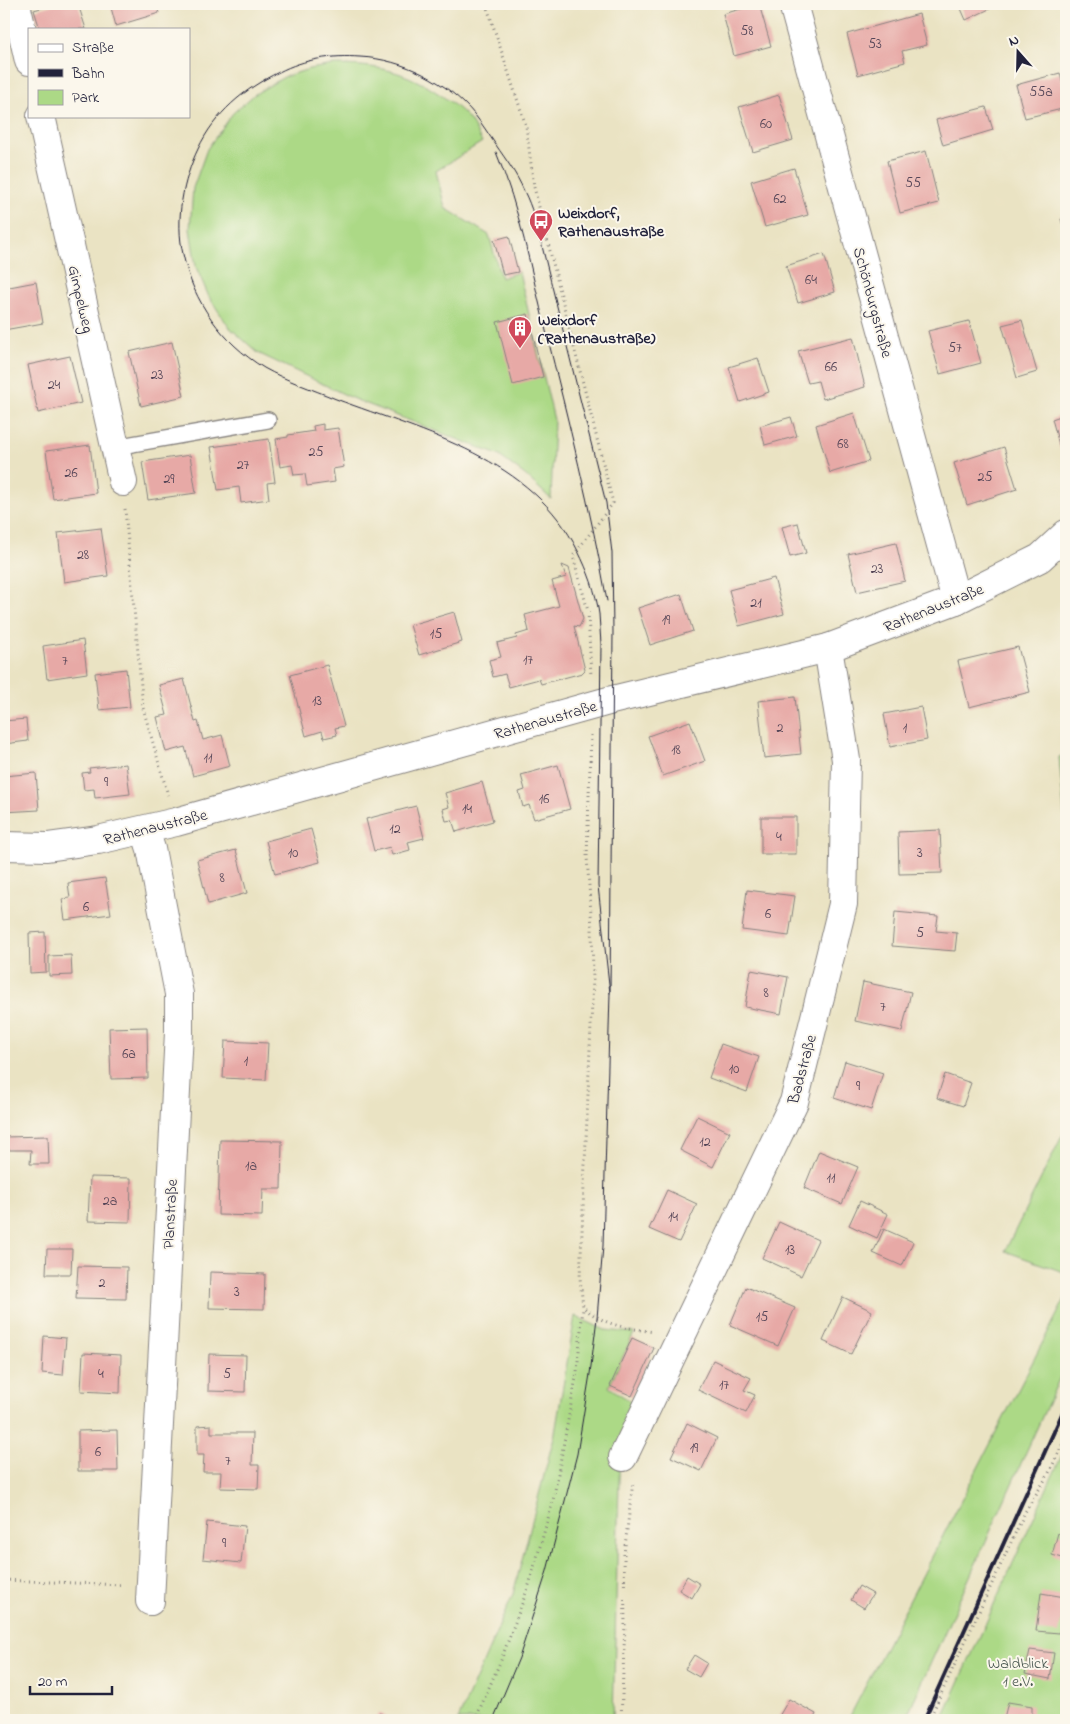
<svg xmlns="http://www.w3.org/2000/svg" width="1070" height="1724" viewBox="0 0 1070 1724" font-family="'Indie Flower',sans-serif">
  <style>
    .green { fill: #acd986; stroke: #677e60 }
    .building { fill: #e7a9a6 }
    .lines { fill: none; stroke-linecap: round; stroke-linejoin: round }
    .service-casing { stroke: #86827f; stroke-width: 18 }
    .minor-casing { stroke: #86827f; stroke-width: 30 }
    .path { stroke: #86827f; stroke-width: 3; stroke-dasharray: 1 4; stroke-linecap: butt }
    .service { stroke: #fff; stroke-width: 15 }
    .minor { stroke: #fff; stroke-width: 28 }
    .tram { stroke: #22223b; stroke-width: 1 }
    .rail { stroke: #22223b; stroke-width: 4 }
    .labels { text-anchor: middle; stroke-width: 4; stroke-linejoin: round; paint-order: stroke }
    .number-label { font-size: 14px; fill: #534456 }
    .poi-label { font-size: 16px; font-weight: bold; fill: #22223b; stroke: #fbf7ec; text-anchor: start }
    .street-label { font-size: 16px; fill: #22223b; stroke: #fbf7ec }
    .park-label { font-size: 16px; fill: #4b5952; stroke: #fbf7ec }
  </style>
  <rect width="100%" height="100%" fill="#fbf7ec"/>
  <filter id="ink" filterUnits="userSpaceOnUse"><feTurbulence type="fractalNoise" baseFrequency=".02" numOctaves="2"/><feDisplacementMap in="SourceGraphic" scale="10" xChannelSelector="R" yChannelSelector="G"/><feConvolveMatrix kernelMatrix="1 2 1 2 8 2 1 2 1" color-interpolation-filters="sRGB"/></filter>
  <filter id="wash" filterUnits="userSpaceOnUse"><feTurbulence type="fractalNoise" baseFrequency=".0096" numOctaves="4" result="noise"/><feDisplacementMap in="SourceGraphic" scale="20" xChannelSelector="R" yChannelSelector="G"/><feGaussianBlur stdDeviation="1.12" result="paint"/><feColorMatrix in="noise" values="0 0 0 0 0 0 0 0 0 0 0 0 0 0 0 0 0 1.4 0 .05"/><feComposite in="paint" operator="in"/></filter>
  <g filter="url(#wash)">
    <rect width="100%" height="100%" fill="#eae3c3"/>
    <g class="green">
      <path d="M333,65C377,65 405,70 442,96C452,103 464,112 471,122C475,128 478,135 482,142L436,171L445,208L489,235L501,278L519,272L554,420L551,499L525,475L498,455L354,399L258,353L229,327L209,297L196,267L190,229L193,188L207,149L233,113L255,94L284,77L309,69Z"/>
      <polygon points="1066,754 1066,833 1059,757"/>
      <polygon points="1066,1128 1066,1273 1005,1251"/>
      <polygon points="1066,1297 1066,1364 905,1720 848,1720"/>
      <polygon points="575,1316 605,1330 634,1333 609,1387 636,1405 620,1442 613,1720 458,1720 513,1594 555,1433"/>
      <polygon points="1066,1446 1066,1720 942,1720"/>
    </g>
    <g id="blocks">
      <g class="building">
        <polygon points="55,4 78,4 86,29 40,29 34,10"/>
        <polygon points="110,4 156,4 159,13 116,26"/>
        <polygon points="759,4 771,46 734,56 723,14"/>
        <polygon points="959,4 1000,4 966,20"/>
        <polygon points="919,14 927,45 902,51 905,62 858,75 847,34"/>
        <polygon points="1060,73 1066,98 1066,108 1025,118 1016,85"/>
        <polygon points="779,95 793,140 753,152 739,107"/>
        <polygon points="986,107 993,130 943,145 936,120"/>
        <polygon points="926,151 939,203 900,213 887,161"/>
        <polygon points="794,168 808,215 765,227 751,181"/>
        <polygon points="1066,218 1066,237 1061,219"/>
        <polygon points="509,236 518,272 503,275 494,240"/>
        <polygon points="824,254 835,292 798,303 786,266"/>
        <polygon points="36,282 43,323 4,330 4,288"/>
        <polygon points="528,314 543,377 513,385 497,322"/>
        <polygon points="1022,320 1037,372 1017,378 1002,325"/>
        <polygon points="969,321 981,363 940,374 928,331"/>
        <polygon points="853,337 865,387 823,399 818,381 808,383 798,351"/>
        <polygon points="172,342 184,396 141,406 129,352"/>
        <polygon points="70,356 81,403 38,413 28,365"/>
        <polygon points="758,358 769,392 740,402 729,367"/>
        <polygon points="854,413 869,461 830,473 816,425"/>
        <polygon points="1066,414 1066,459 1063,459 1052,419"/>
        <polygon points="791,417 797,436 765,445 760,426"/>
        <polygon points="323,424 323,430 338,428 344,467 333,469 335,482 307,486 305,474 294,475 292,465 280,467 276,439 288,437 288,435 314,431 313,426"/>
        <polygon points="269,439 275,482 267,483 269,499 241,503 239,487 218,490 211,447"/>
        <polygon points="90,445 96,493 53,499 46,451"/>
        <polygon points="1004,447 1017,489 967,505 954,463"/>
        <polygon points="190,455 196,493 148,500 142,462"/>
        <polygon points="798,523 806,553 790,557 782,527"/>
        <polygon points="101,528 108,576 64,582 58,533"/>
        <polygon points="896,543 905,581 857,592 848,554"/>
        <polygon points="562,565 569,568 583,619 579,627 574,626 585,670 582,673 541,684 539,679 509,687 505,674 493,677 489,660 501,657 497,643 517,638 516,635 529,631 525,615 559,606 552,581 566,577"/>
        <polygon points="774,578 784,614 739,626 729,590"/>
        <polygon points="681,594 693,631 650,645 638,608"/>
        <polygon points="454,612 462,642 419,655 410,625"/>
        <polygon points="83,640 87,673 47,679 43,646"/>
        <polygon points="1018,647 1030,692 969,707 958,661"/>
        <polygon points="327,665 344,726 335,728 337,735 324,738 322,731 306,736 290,675"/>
        <polygon points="126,669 130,707 99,710 95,673"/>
        <polygon points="184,679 195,722 198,721 203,740 222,735 230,766 193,776 185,747 166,752 157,717 167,715 159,685"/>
        <polygon points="795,697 801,754 764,758 758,701"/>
        <polygon points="921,707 927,740 890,747 884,714"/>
        <polygon points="26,719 28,741 4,744 4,721"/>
        <polygon points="690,721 705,761 663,776 648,736"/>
        <polygon points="126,764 130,794 95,798 94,789 84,790 82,773 90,772 89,768"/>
        <polygon points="558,765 570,809 534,819 529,805 523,807 519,792 525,790 521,775"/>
        <polygon points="36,773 39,810 4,812 4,776"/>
        <polygon points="482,782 493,821 456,832 452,820 446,821 443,809 449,807 445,793"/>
        <polygon points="416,806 424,838 408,842 410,850 392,855 390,847 374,851 366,819"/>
        <rect x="761" y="817" width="35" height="37"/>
        <polygon points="311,829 320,862 275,874 266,841"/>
        <polygon points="940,830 942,873 899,874 898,832"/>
        <polygon points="236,850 247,893 208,904 197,860"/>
        <polygon points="105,878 111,914 65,920 62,899 70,898 68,883"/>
        <polygon points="747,890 795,896 789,936 742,930"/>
        <polygon points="895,912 938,916 936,931 957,933 955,951 892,946"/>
        <polygon points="45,932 46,972 30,973 29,933"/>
        <polygon points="71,955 72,975 49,976 49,956"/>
        <polygon points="751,970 788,977 781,1014 745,1007"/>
        <polygon points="863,982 911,992 902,1031 855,1021"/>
        <polygon points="147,1027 148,1078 111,1079 109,1028"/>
        <polygon points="225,1041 268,1043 266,1080 223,1078"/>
        <polygon points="721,1044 759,1057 747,1092 709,1078"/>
        <polygon points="845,1061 883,1073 871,1110 834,1098"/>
        <polygon points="945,1074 971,1083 963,1106 937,1098"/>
        <polygon points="697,1116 730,1132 713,1167 680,1150"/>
        <polygon points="48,1136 49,1164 30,1164 31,1150 4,1150 4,1137"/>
        <polygon points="220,1140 282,1141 281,1189 263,1189 262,1216 218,1215"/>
        <polygon points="819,1151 858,1167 842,1204 804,1188"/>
        <polygon points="90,1177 131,1178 130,1222 88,1221"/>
        <polygon points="667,1190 697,1204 679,1242 649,1229"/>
        <polygon points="860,1201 888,1214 877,1238 849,1225"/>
        <polygon points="779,1222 818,1240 801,1276 762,1258"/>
        <polygon points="884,1229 913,1242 902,1266 873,1253"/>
        <polygon points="47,1249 72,1249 71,1274 46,1274"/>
        <polygon points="78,1266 127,1267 126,1299 76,1298"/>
        <polygon points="210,1272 265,1274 264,1309 209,1308"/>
        <polygon points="746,1287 795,1308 778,1346 730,1325"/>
        <polygon points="843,1297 872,1311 851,1354 823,1341"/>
        <polygon points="44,1336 66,1338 63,1375 42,1373"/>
        <polygon points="632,1338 654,1348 632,1396 610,1386"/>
        <polygon points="83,1353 121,1355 120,1393 81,1391"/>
        <polygon points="209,1354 246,1355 245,1392 208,1391"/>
        <polygon points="713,1360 751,1378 744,1390 755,1395 746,1413 698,1390"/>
        <polygon points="687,1423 717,1438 701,1471 671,1457"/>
        <polygon points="211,1425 211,1433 253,1433 252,1465 259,1465 258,1489 220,1488 221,1472 203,1472 204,1455 197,1455 197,1426"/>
        <polygon points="117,1430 118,1471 78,1471 78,1431"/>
        <polygon points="207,1522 245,1526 241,1563 203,1559"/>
        <polygon points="1058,1533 1066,1535 1066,1559 1052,1555"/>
        <polygon points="687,1576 700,1584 692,1598 679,1590"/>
        <polygon points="859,1586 873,1594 864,1608 851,1600"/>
        <polygon points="1041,1593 1065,1597 1059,1633 1036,1631"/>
        <polygon points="1030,1650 1054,1653 1050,1679 1025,1674"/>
        <polygon points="694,1655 707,1663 699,1677 685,1669"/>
        <polygon points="789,1699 816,1714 813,1720 781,1720 778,1718"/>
        <polygon points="1008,1702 1032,1706 1032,1720 1015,1720 1004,1718"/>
        <polygon points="379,1713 395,1720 376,1720"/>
      </g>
    </g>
  </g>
  <g filter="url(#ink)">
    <use href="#blocks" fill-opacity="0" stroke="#86827f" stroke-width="1"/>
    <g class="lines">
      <g class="service-casing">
        <polyline id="service" points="115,447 268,420"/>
      </g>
      <g class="minor-casing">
        <g id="minor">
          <polyline points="16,4 29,61"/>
          <polyline points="793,4 956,600"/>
          <polyline points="41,116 123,482"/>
          <polyline points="145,830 151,849 179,994 179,1032 150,1601"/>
          <polyline points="4,846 47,847 98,840 176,822 612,700 828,648 956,600 1040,558 1066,534"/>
          <polyline points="623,1457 794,1102 843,904 846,760 828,648"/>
        </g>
      </g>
      <g class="path">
        <polyline points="486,4 526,126 534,187 613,503 573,556 588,611 591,676"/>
        <polyline points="125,509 143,708 168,795"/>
        <path d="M591,735L587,857L592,927L593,979L580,1278L583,1307C607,1327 624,1327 654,1332"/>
        <polyline points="4,1580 123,1585"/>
        <polyline points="475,1720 501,1660 529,1585 553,1501 577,1372 583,1308"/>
        <polyline points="621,1720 625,1625 624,1554 633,1482"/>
        <polyline points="929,1720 1025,1512 1048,1475 1066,1437"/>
      </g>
      <use href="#service" class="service"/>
      <use href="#minor" class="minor"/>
      <g class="tram">
        <path d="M496,152C520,209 531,271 546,331C568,420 591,510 607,601"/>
        <path d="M493,1720L519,1658L547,1571L577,1454L590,1374L597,1318L603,1246L610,993L613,632L612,553L606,503L541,242C537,225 532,207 524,191C517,174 506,160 496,145C489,135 483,125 475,115C448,82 403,59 360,57C332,55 304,59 279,72C244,89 215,113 198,149C183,180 175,220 183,254C193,302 222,342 264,368C287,381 312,389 336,399C426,433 532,458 578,551C588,571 596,592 599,614C600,624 600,634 601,644L598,886L610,993"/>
      </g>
      <polyline class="rail" points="924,1720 1066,1405"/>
    </g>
  </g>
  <defs>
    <g id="bus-pin" transform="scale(1.25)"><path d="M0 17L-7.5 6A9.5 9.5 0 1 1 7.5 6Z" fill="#d1495b" stroke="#fbf7ec"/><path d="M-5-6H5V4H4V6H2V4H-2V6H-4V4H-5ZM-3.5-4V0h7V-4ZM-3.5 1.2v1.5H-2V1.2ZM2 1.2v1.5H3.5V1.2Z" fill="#fff"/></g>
    <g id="building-pin" transform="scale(1.25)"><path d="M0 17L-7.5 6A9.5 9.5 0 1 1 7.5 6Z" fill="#d1495b" stroke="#fbf7ec"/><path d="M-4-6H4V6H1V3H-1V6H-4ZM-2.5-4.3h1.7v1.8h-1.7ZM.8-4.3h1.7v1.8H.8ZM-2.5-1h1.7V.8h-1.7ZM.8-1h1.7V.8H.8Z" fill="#fff"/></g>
  </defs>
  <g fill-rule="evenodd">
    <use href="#bus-pin" x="541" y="221"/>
    <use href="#building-pin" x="520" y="328"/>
  </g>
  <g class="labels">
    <g class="number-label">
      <text x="747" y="35">58</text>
      <text x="875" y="48">53</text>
      <text x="1041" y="96">55a</text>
      <text x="766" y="128">60</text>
      <text x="913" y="187">55</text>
      <text x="780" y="203">62</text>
      <text x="811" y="284">64</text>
      <text x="955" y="352">57</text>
      <text x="831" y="371">66</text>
      <text x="157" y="379">23</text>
      <text x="54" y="389">24</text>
      <text x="843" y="448">68</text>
      <text x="316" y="456">25</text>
      <text x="243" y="469">27</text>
      <text x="71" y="477">26</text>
      <text x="985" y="481">25</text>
      <text x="169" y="483">29</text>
      <text x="83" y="559">28</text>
      <text x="877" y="573">23</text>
      <text x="756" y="607">21</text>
      <text x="666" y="624">19</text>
      <text x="436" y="638">15</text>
      <text x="528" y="664">17</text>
      <text x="65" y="665">7</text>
      <text x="317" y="705">13</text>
      <text x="780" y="732">2</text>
      <text x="905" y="732">1</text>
      <text x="676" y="754">18</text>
      <text x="208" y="762">11</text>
      <text x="106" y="786">9</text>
      <text x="544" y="803">16</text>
      <text x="467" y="813">14</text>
      <text x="395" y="833">12</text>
      <text x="779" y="841">4</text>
      <text x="293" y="857">10</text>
      <text x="920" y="857">3</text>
      <text x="222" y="882">8</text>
      <text x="86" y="911">6</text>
      <text x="768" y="918">6</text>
      <text x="920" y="937">5</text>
      <text x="766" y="997">8</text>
      <text x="883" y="1011">7</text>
      <text x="129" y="1058">6a</text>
      <text x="246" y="1065">1</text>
      <text x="734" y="1073">10</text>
      <text x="858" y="1090">9</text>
      <text x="705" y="1146">12</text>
      <text x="251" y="1170">1a</text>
      <text x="831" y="1182">11</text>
      <text x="110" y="1205">2a</text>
      <text x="673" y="1221">14</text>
      <text x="790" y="1254">13</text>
      <text x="102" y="1287">2</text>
      <text x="237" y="1296">3</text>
      <text x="762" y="1321">15</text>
      <text x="101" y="1378">4</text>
      <text x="227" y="1378">5</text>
      <text x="724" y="1389">17</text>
      <text x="694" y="1452">19</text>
      <text x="98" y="1456">6</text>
      <text x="228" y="1465">7</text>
      <text x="224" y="1547">9</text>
    </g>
    <g class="poi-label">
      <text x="558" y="218">Weixdorf,<tspan x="558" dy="18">Rathenaustraße</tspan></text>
      <text x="538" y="325">Weixdorf<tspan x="538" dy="18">(Rathenaustraße)</tspan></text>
    </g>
    <g class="street-label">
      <text transform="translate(82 299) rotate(77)" y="6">Gimpelweg</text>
      <text transform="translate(874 302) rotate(75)" y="6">Schönburgstraße</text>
      <text transform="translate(933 607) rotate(-22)" y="6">Rathenaustraße</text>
      <text transform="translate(545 719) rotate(-16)" y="6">Rathenaustraße</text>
      <text transform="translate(155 826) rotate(-14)" y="6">Rathenaustraße</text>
      <text transform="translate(801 1069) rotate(-75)" y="6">Badstraße</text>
      <text transform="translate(169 1214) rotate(-87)" y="6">Planstraße</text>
    </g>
    <g class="park-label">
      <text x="1018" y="1668">Waldblick<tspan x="1018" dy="18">1 e.V.</tspan></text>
    </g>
  </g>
  <rect width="1070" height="1724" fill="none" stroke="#fbf7ec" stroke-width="20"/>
  <rect x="28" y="28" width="162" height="90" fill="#fbf7ec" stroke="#a4a2a5"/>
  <rect x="38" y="44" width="25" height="8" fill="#ffffff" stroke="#a4a2a5"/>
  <text x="72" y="52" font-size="15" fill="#22223b">Straße</text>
  <rect x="38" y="69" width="25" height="8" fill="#22223b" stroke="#a4a2a5"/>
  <text x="72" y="78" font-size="15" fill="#22223b">Bahn</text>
  <rect x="38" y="90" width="25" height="15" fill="#acd986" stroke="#a4a2a5"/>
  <text x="72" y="102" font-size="15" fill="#22223b">Park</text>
  <g transform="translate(1018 52) rotate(340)" stroke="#fbf7ec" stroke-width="4" paint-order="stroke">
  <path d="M0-4L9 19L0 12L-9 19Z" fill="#22223b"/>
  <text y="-8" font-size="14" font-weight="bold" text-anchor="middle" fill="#22223b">N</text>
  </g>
  <path d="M30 1686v8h82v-8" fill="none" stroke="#22223b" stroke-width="2.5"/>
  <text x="38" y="1686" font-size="15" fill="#22223b" stroke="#fbf7ec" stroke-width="4" paint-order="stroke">20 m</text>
</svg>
